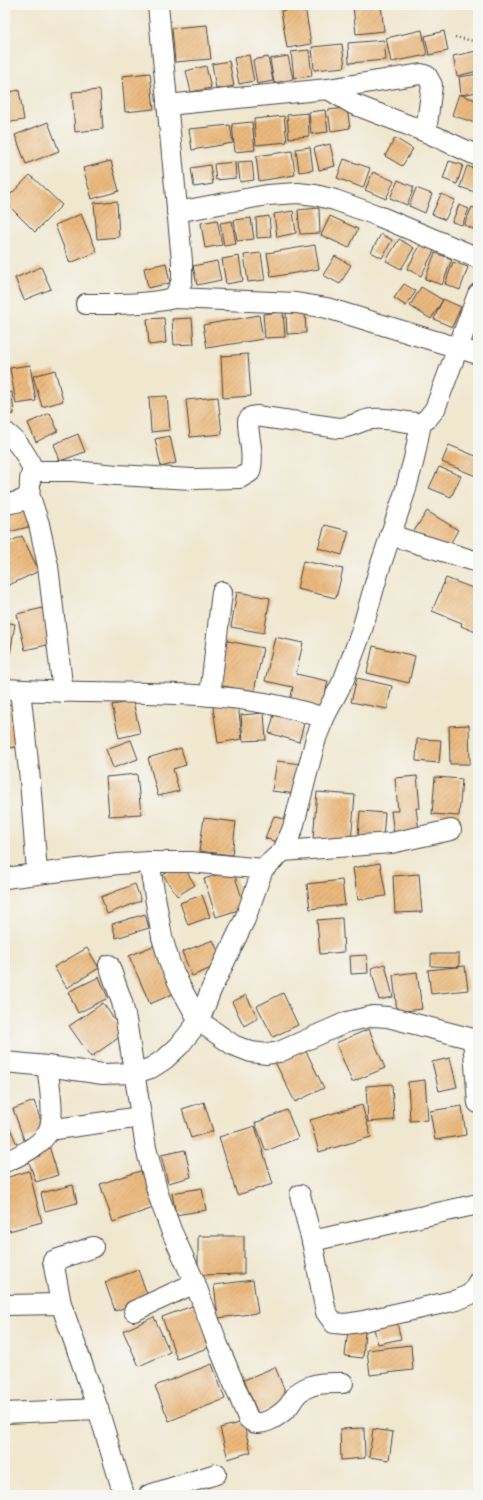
<svg xmlns="http://www.w3.org/2000/svg" width="483" height="1500" viewBox="0 0 483 1500" font-family="'Patrick Hand',sans-serif">
  <style>
    .building { fill: url(#building-hatch) }
    .lines { fill: none; stroke-linecap: round; stroke-linejoin: round }
    .street-casing { stroke: #494744; stroke-width: 22 }
    .path { stroke: #494744; stroke-width: 2.5; stroke-dasharray: 1 3; stroke-linecap: butt }
    .street { stroke: #fff; stroke-width: 20 }
  </style>
  <defs>
    <pattern id="building-hatch" width="6" height="6" patternUnits="userSpaceOnUse"><rect width="6" height="6" fill="#ebb97e"/><path d="M-1 1l2-2M0 6l6-6M5 7l2-2" fill="none" stroke="#ca9f6d"/></pattern>
  </defs>
  <rect width="100%" height="100%" fill="#f6f6f2"/>
  <filter id="ink" filterUnits="userSpaceOnUse"><feTurbulence type="fractalNoise" baseFrequency=".025" numOctaves="2"/><feDisplacementMap in="SourceGraphic" scale="8" xChannelSelector="R" yChannelSelector="G"/><feConvolveMatrix kernelMatrix="1 2 1 2 8 2 1 2 1" color-interpolation-filters="sRGB"/></filter>
  <filter id="wash" filterUnits="userSpaceOnUse"><feTurbulence type="fractalNoise" baseFrequency=".012" numOctaves="4" result="noise"/><feDisplacementMap in="SourceGraphic" scale="16" xChannelSelector="R" yChannelSelector="G"/><feGaussianBlur stdDeviation="0.9" result="paint"/><feColorMatrix in="noise" values="0 0 0 0 0 0 0 0 0 0 0 0 0 0 0 0 0 1.4 0 .05"/><feComposite in="paint" operator="in"/></filter>
  <g filter="url(#wash)">
    <rect width="100%" height="100%" fill="#f0e7cf"/>
    <g id="blocks">
      <g class="building">
        <polygon points="359,5 381,5 384,31 356,34 353,6"/>
        <polygon points="305,6 311,44 287,48 281,11"/>
        <polygon points="207,25 211,59 175,62 172,28"/>
        <polygon points="422,30 427,55 391,62 386,38"/>
        <polygon points="444,31 448,51 429,55 425,36"/>
        <polygon points="384,40 386,60 349,63 348,43"/>
        <polygon points="342,44 345,67 314,70 312,47"/>
        <polygon points="309,50 312,76 294,78 291,52"/>
        <polygon points="477,51 478,71 457,76 453,56"/>
        <polygon points="249,55 254,81 239,84 234,58"/>
        <polygon points="288,56 293,79 274,83 270,59"/>
        <polygon points="268,57 273,81 257,84 253,60"/>
        <polygon points="229,61 234,86 216,89 212,64"/>
        <polygon points="206,66 211,88 191,92 186,71"/>
        <polygon points="150,73 154,109 125,112 122,76"/>
        <polygon points="478,74 478,92 461,95 459,77"/>
        <polygon points="19,90 24,120 5,123 5,93"/>
        <polygon points="100,90 103,129 75,132 72,92"/>
        <polygon points="459,94 478,101 478,124 452,115"/>
        <polygon points="347,108 350,128 331,131 328,110"/>
        <polygon points="325,110 328,132 311,134 309,112"/>
        <polygon points="308,113 309,136 289,138 287,115"/>
        <polygon points="284,116 287,142 256,145 254,119"/>
        <polygon points="48,122 59,151 26,164 15,135"/>
        <polygon points="252,122 255,150 235,152 232,124"/>
        <polygon points="230,125 233,143 192,150 189,129"/>
        <polygon points="395,138 413,149 402,166 385,156"/>
        <polygon points="330,144 335,166 319,170 314,148"/>
        <polygon points="310,147 313,170 299,172 296,149"/>
        <polygon points="292,151 295,175 259,181 256,156"/>
        <polygon points="344,159 370,168 363,188 337,178"/>
        <polygon points="111,161 119,191 92,199 83,168"/>
        <polygon points="252,161 254,180 240,182 238,162"/>
        <polygon points="449,161 463,165 457,184 443,179"/>
        <polygon points="235,162 236,178 216,180 214,164"/>
        <polygon points="210,165 213,184 194,187 191,168"/>
        <polygon points="467,166 478,170 478,184 475,192 460,187"/>
        <polygon points="373,172 394,181 386,199 365,190"/>
        <polygon points="30,175 62,205 35,232 5,202 5,200"/>
        <polygon points="398,180 414,187 407,205 390,198"/>
        <polygon points="416,188 432,194 425,213 409,206"/>
        <polygon points="441,194 455,200 445,220 432,214"/>
        <polygon points="117,201 119,237 97,239 94,203"/>
        <polygon points="459,205 469,209 462,225 452,222"/>
        <polygon points="472,207 478,210 478,231 464,225"/>
        <polygon points="319,208 320,233 300,234 298,210"/>
        <polygon points="293,211 296,233 277,237 274,214"/>
        <polygon points="81,214 97,252 70,263 55,225"/>
        <polygon points="269,216 271,237 257,238 256,218"/>
        <polygon points="330,216 358,229 349,248 321,235"/>
        <polygon points="251,218 254,239 237,241 234,220"/>
        <polygon points="217,220 222,245 205,248 201,223"/>
        <polygon points="232,221 236,244 224,246 220,223"/>
        <polygon points="381,234 392,240 382,258 371,252"/>
        <polygon points="399,239 414,248 401,269 386,261"/>
        <polygon points="421,244 434,251 421,276 407,269"/>
        <polygon points="315,245 319,269 271,277 267,253"/>
        <polygon points="261,253 265,280 248,282 244,255"/>
        <polygon points="435,253 452,259 442,285 425,279"/>
        <polygon points="239,256 243,281 226,284 222,259"/>
        <polygon points="335,256 351,265 340,284 323,275"/>
        <polygon points="217,261 221,280 197,285 193,266"/>
        <polygon points="453,262 468,267 460,290 445,284"/>
        <polygon points="166,263 170,283 148,288 144,268"/>
        <polygon points="41,267 51,289 24,300 15,278"/>
        <polygon points="404,284 416,291 406,306 394,298"/>
        <polygon points="421,287 443,300 431,319 410,306"/>
        <polygon points="443,299 461,307 452,327 434,319"/>
        <polygon points="283,312 285,337 265,338 263,314"/>
        <polygon points="305,312 306,333 287,334 286,313"/>
        <polygon points="259,315 263,339 207,348 203,325"/>
        <polygon points="164,318 166,343 149,345 147,319"/>
        <polygon points="192,318 194,344 174,345 172,319"/>
        <polygon points="248,354 251,396 223,398 221,356"/>
        <polygon points="30,365 36,401 16,404 10,368"/>
        <polygon points="55,370 63,401 42,407 33,376"/>
        <polygon points="12,392 14,414 5,415 5,393"/>
        <polygon points="167,396 170,430 151,432 149,397"/>
        <polygon points="218,397 222,434 190,437 186,400"/>
        <polygon points="50,413 58,431 36,442 28,423"/>
        <polygon points="78,434 85,452 60,461 54,444"/>
        <polygon points="170,436 176,463 161,467 155,439"/>
        <polygon points="449,445 478,457 478,477 442,462"/>
        <polygon points="439,467 461,476 451,497 429,488"/>
        <polygon points="26,503 32,526 5,533 5,508"/>
        <polygon points="427,511 458,530 446,551 414,531"/>
        <polygon points="325,525 349,531 342,555 318,548"/>
        <polygon points="22,536 39,571 5,587 5,544"/>
        <polygon points="303,561 343,569 336,598 297,589"/>
        <polygon points="446,578 478,590 478,633 461,626 462,623 432,611"/>
        <polygon points="237,592 270,598 264,633 231,627"/>
        <polygon points="43,608 51,644 25,650 17,614"/>
        <polygon points="5,622 15,624 10,654 5,653"/>
        <polygon points="275,637 303,643 296,674 328,681 321,712 289,705 293,687 265,681"/>
        <polygon points="223,640 263,648 254,692 213,684"/>
        <polygon points="373,646 415,656 409,683 367,673"/>
        <polygon points="357,678 392,686 387,709 351,702"/>
        <polygon points="133,701 140,733 119,738 112,705"/>
        <polygon points="238,703 242,739 218,743 213,707"/>
        <polygon points="12,704 16,747 5,748 5,705"/>
        <polygon points="275,711 305,720 299,742 269,733"/>
        <polygon points="264,713 266,740 243,741 241,715"/>
        <polygon points="469,725 470,764 450,764 449,726"/>
        <polygon points="417,739 441,740 439,763 416,761"/>
        <polygon points="131,740 138,759 113,768 106,749"/>
        <polygon points="181,748 186,765 173,769 179,791 158,796 148,758"/>
        <polygon points="277,761 301,764 297,794 272,791"/>
        <polygon points="137,774 141,814 109,816 106,777"/>
        <polygon points="417,776 420,808 416,808 419,831 394,834 391,811 398,811 395,778"/>
        <polygon points="435,777 462,779 459,816 432,814"/>
        <polygon points="317,792 355,795 351,842 313,839"/>
        <polygon points="360,811 385,813 383,838 358,836"/>
        <polygon points="274,816 293,822 285,845 265,838"/>
        <polygon points="204,818 236,822 232,855 199,851"/>
        <polygon points="380,863 386,896 358,900 353,868"/>
        <polygon points="182,864 195,885 177,896 163,875"/>
        <polygon points="233,870 245,908 216,917 204,879"/>
        <polygon points="419,874 422,912 395,913 393,876"/>
        <polygon points="342,880 345,905 310,909 307,884"/>
        <polygon points="135,884 141,901 107,914 101,897"/>
        <polygon points="202,895 210,917 188,925 180,903"/>
        <polygon points="145,914 149,928 116,938 112,924"/>
        <polygon points="342,918 344,952 320,954 317,920"/>
        <polygon points="213,940 223,963 192,976 182,952"/>
        <polygon points="155,945 175,993 150,1004 129,956"/>
        <polygon points="87,948 99,968 67,988 54,967"/>
        <polygon points="431,954 459,954 459,967 431,966"/>
        <polygon points="367,955 368,973 351,974 350,956"/>
        <polygon points="385,964 393,997 379,1000 371,968"/>
        <polygon points="465,966 468,990 431,994 428,970"/>
        <polygon points="417,972 422,1009 397,1012 393,975"/>
        <polygon points="99,977 108,998 78,1013 68,992"/>
        <polygon points="283,993 298,1025 273,1037 257,1006"/>
        <polygon points="246,995 258,1018 244,1026 232,1002"/>
        <polygon points="103,1003 124,1034 91,1057 69,1026"/>
        <polygon points="369,1029 385,1068 352,1082 336,1043"/>
        <polygon points="303,1045 324,1088 295,1102 274,1060"/>
        <polygon points="450,1058 457,1087 439,1091 432,1062"/>
        <polygon points="425,1080 428,1120 410,1121 408,1082"/>
        <polygon points="392,1084 394,1120 368,1122 366,1086"/>
        <polygon points="5,1098 9,1109 5,1110"/>
        <polygon points="34,1101 45,1132 24,1140 13,1109"/>
        <polygon points="204,1102 213,1131 191,1138 182,1109"/>
        <polygon points="362,1105 371,1137 319,1152 310,1120"/>
        <polygon points="462,1106 466,1135 435,1140 430,1111"/>
        <polygon points="287,1110 298,1138 266,1151 255,1123"/>
        <polygon points="5,1117 18,1147 5,1152"/>
        <polygon points="255,1126 273,1184 237,1195 219,1137"/>
        <polygon points="49,1146 58,1175 36,1182 26,1154"/>
        <polygon points="185,1150 191,1177 168,1183 161,1155"/>
        <polygon points="146,1169 159,1206 113,1222 100,1184"/>
        <polygon points="29,1171 42,1222 9,1231 5,1215 5,1178"/>
        <polygon points="73,1185 77,1203 45,1211 41,1193"/>
        <polygon points="202,1188 206,1210 176,1215 172,1193"/>
        <polygon points="198,1236 244,1236 244,1274 198,1275"/>
        <polygon points="138,1270 149,1299 115,1311 105,1282"/>
        <polygon points="253,1280 258,1313 218,1318 214,1285"/>
        <polygon points="195,1305 210,1347 177,1359 162,1317"/>
        <polygon points="395,1315 401,1339 378,1344 372,1321"/>
        <polygon points="154,1317 170,1352 139,1366 123,1331"/>
        <polygon points="348,1330 365,1331 363,1358 345,1356"/>
        <polygon points="411,1345 413,1370 370,1375 367,1350"/>
        <polygon points="212,1364 225,1399 169,1421 155,1386"/>
        <polygon points="275,1367 289,1401 258,1414 244,1380"/>
        <polygon points="243,1422 251,1452 228,1459 220,1428"/>
        <polygon points="364,1428 365,1458 341,1460 340,1429"/>
        <polygon points="373,1429 393,1432 389,1460 369,1457"/>
      </g>
    </g>
  </g>
  <g filter="url(#ink)">
    <use href="#blocks" fill-opacity="0" stroke="#494744" stroke-width="1"/>
    <g class="lines">
      <g class="street-casing">
        <g id="street">
          <polyline points="328,89 421,74 427,76 432,85 426,132"/>
          <polyline points="167,105 328,89 353,104 426,132 478,156"/>
          <polyline points="177,212 267,195 298,193 315,195 335,200 376,215 478,258"/>
          <polyline points="174,298 296,303 327,308 478,354"/>
          <path d="M86,304C116,304 145,305 174,298L182,281V261L158,5"/>
          <path d="M5,432C18,441 29,458 34,473"/>
          <polyline points="29,494 39,524 48,566 63,692"/>
          <path d="M5,504C16,502 29,502 30,488C30,484 29,480 31,475L34,473L39,471H73L117,475L192,479L240,478L250,472C255,455 248,438 248,421L251,417L256,416L339,428C351,428 360,420 372,419C389,417 404,423 421,423"/>
          <polyline points="390,535 478,562"/>
          <path d="M5,689C111,697 221,683 324,718"/>
          <polyline points="20,690 30,780 37,873"/>
          <polyline points="210,696 222,592"/>
          <polyline points="283,851 391,843 451,830"/>
          <polyline points="149,862 162,937 170,964 181,988 199,1021 233,1045 251,1052 267,1054 279,1052 347,1022 373,1016 388,1017 473,1039 478,1038"/>
          <polyline points="5,878 118,864 149,862 191,862 263,869"/>
          <path d="M109,965L122,1002L126,1020L146,1148L158,1194L171,1230L195,1283L218,1345L248,1418C258,1431 279,1416 288,1407C293,1401 295,1393 304,1389C316,1382 330,1383 343,1383"/>
          <polyline points="473,1039 478,1103"/>
          <polyline points="5,1062 47,1066 103,1074 135,1073 151,1068 165,1059 179,1046 199,1021 211,990 245,919 263,869 283,851 293,828 316,738 324,718 344,679 361,633 379,570 405,492 414,459 421,423 427,419 435,409 478,294"/>
          <polyline points="49,1130 141,1117"/>
          <path d="M5,1162C19,1156 43,1145 49,1130C55,1116 49,1081 47,1066"/>
          <polyline points="300,1195 312,1241 326,1312 334,1323 345,1324 359,1322 457,1300 471,1294 478,1282"/>
          <polyline points="312,1241 478,1204"/>
          <polyline points="93,1247 53,1261 61,1304 98,1409 124,1495"/>
          <polyline points="5,1305 61,1304"/>
          <polyline points="134,1311 195,1283"/>
          <polyline points="5,1413 98,1409"/>
          <polyline points="149,1495 216,1474"/>
        </g>
      </g>
      <polyline class="path" points="455,37 478,42"/>
      <use href="#street" class="street"/>
    </g>
  </g>
  <rect width="483" height="1500" fill="none" stroke="#f6f6f2" stroke-width="20"/>
</svg>
